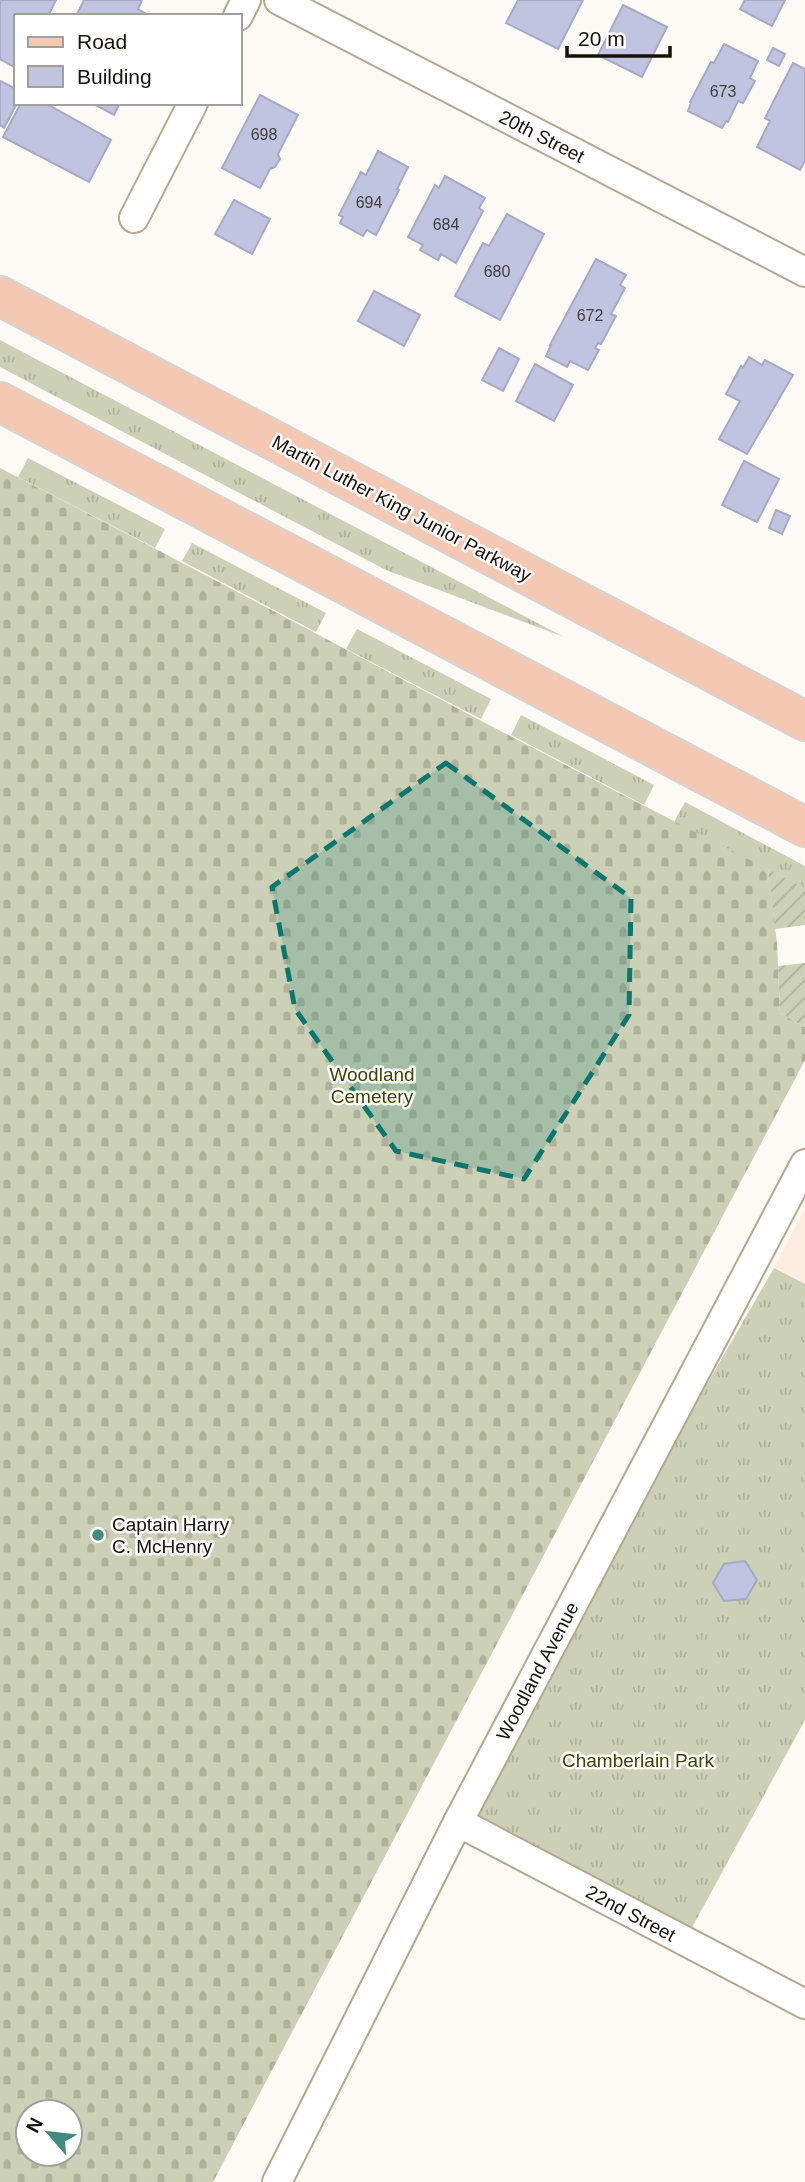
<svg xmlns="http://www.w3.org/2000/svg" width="805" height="2182" viewBox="0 0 805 2182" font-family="Arial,sans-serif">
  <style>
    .commercial { fill: #fcede0 }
    .grass { fill: url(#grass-tufts) }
    .cemetery { fill: url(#cemetery-stones); fill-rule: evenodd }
    .garden { fill: url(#garden-furrows) }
    .building { fill: #c1c4e0; stroke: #a7a9c5; stroke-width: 2 }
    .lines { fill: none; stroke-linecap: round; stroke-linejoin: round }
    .minor-casing { stroke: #b8a68d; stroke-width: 32 }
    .primary-casing { stroke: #d5d4d3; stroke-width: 42 }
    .minor { stroke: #fff; stroke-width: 28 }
    .primary { stroke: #f4c8b2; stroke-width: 38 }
    .marked { fill: #0f766e; fill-opacity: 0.2; stroke: #0f766e; stroke-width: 5; stroke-dasharray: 14 9; stroke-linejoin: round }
    .poi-dot { fill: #448a81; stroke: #fff; stroke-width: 2.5 }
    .labels { text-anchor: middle; stroke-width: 5; stroke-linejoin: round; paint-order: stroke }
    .number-label { font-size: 16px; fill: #423e3e }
    .street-label { font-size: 19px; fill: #171108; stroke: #fff }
    .park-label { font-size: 19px; fill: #3e4504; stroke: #fff }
    .poi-label { font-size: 19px; fill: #171108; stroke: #fff; text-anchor: start }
  </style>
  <defs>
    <pattern id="grass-tufts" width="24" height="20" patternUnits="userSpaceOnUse" patternTransform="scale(1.75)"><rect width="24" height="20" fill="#cbd0b6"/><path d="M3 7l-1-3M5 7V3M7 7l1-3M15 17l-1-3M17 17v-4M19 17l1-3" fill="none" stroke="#aeb29b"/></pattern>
    <pattern id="cemetery-stones" width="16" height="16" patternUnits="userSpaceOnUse" patternTransform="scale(1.75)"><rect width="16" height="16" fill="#cbd0b6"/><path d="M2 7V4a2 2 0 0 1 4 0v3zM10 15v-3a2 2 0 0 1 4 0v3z" fill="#aeb29b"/></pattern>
    <pattern id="garden-furrows" width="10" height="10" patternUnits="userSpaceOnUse" patternTransform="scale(1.75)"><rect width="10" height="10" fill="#cbd0b6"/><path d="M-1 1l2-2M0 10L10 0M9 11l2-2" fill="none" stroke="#aeb29b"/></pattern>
  </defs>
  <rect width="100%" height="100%" fill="#fdf9f4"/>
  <polygon class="commercial" points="805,1208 805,1284 774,1268"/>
  <g class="grass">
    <polygon points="0,340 564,637 386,570 0,367"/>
    <polygon points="28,458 165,529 155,548 18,477"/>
    <polygon points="192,543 326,613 316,632 182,561"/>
    <polygon points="357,629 491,699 481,719 346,649"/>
    <polygon points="521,715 654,785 644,805 511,735"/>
    <polygon points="685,802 805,866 805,888 674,822"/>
    <polygon points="774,1268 805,1284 805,1720 689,1933 458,1822 491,1759"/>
  </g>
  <path class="cemetery" d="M0,468C257,600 510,739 768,869L777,943L780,1013L805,1027V1060L213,2182H0ZM28,2112H70V2154H28Z"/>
  <g class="garden">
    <polygon points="768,869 805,888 805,925 775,929"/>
    <polygon points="805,963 805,1027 780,1013 778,966"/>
  </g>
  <g class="building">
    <polygon points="0,0 56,0 48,16 16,16 16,68 0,59"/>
    <polygon points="84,0 142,0 138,9 150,16 76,16"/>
    <polygon points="518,0 583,0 558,49 506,23"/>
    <polygon points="745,0 785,0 772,26 740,9"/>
    <polygon points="623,5 667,27 642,77 598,55"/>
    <polygon points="724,44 758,61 750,78 755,81 743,103 738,101 728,122 726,121 722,128 688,111 691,103 690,102 711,62 714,63"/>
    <polygon points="773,48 785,54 779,66 767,60"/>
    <polygon points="793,63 805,69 805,161 800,170 757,147 770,121 765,118"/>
    <polygon points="0,81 16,89 17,103 4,128 0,125"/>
    <polygon points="260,95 298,115 278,154 280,159 275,167 270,169 260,188 222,168"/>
    <polygon points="21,103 45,103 111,140 89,182 3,137"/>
    <polygon points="92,103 120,103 114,115"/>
    <polygon points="378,151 408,167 397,189 399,190 376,235 367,230 363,236 340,223 343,217 339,215 361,172 366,175"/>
    <polygon points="445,176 485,198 479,208 483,211 456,263 441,254 438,260 420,250 423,245 408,237 435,185 439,188"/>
    <polygon points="234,200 270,219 252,254 215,234"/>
    <polygon points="507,214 544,234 500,320 455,296 483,243 489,246"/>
    <polygon points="596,259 626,275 620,285 625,288 611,314 616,316 601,344 598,343 595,348 599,350 588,370 570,361 567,367 546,356 551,345 550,345"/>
    <polygon points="374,291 420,315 404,346 358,321"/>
    <polygon points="499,348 519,359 503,391 482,380"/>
    <polygon points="749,357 762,365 765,360 793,375 747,454 719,439 740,401 726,394 741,366 743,368"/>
    <polygon points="535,364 573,385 554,421 516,401"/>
    <polygon points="744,461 779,479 757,522 722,505"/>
    <polygon points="776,510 790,516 782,534 769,528"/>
    <polygon points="745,1561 757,1580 746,1599 724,1601 713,1583 724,1564"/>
  </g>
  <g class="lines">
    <g class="minor-casing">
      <g id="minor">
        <polyline points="279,0 805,272"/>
        <polyline points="238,16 246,0"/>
        <polyline points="134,218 193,103"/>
        <polyline points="458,1822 805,2004"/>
        <polyline points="277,2182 458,1822 805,1164"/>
      </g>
    </g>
    <g class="primary-casing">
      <g id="primary">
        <polyline points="0,296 805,721"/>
        <polyline points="0,402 805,827"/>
      </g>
    </g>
    <use href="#minor" class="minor"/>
    <use href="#primary" class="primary"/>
  </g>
  <path class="marked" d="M446,763L631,898L629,1015L524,1179L396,1151L295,1009L272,887Z"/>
  <circle class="poi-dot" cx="98" cy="1535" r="7"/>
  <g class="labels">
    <g class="number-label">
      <text x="723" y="97">673</text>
      <text x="264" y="140">698</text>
      <text x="369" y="208">694</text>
      <text x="446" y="230">684</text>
      <text x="497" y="277">680</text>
      <text x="590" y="321">672</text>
    </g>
    <g class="street-label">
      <text transform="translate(542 136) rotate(27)" y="7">20th Street</text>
      <text transform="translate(402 508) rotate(28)" y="7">Martin Luther King Junior Parkway</text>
      <text transform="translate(537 1671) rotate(-62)" y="7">Woodland Avenue</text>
      <text transform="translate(631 1913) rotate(28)" y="7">22nd Street</text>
    </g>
    <g class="park-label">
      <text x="372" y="1081">Woodland<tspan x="372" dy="22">Cemetery</tspan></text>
      <text x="638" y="1767">Chamberlain Park</text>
    </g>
    <g class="poi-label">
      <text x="112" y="1531">Captain Harry<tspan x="112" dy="22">C. McHenry</tspan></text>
    </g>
  </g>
  <rect x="14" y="14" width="228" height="91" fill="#ffffff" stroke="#a2a09c" stroke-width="2"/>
  <rect x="28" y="37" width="35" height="10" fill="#f4c8b2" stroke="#a2a09c" stroke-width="2"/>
  <text x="77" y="49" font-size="21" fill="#171108">Road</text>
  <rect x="28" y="66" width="35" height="21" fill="#c1c4e0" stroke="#a2a09c" stroke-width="2"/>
  <text x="77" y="84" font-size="21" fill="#171108">Building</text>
  <g transform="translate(49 2133) rotate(298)"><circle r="33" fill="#ffffff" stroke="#a2a09c" stroke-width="2"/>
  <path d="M0-5L12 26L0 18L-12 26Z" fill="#448a81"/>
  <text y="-10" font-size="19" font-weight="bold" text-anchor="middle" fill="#171108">N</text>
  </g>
  <path d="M567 46v10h103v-10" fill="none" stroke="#171108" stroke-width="3.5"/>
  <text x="578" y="46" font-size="21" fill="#171108" stroke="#ffffff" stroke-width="5" paint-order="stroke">20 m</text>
</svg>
